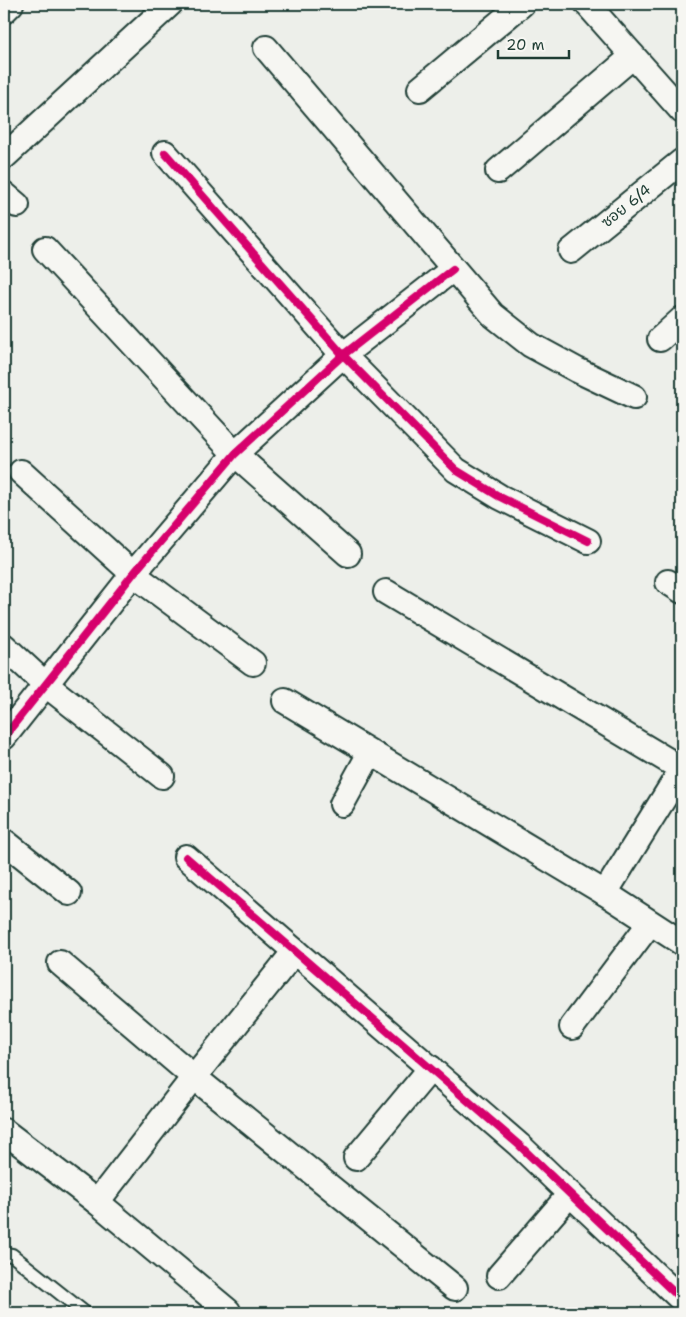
<svg xmlns="http://www.w3.org/2000/svg" width="686" height="1317" viewBox="0 0 686 1317" font-family="'Shantell Sans','Playpen Sans Thai',sans-serif">
  <style>
    .lines { fill: none; stroke-linecap: round; stroke-linejoin: round }
    .service-casing { stroke: #1f3d34; stroke-width: 16 }
    .minor-casing { stroke: #1f3d34; stroke-width: 28 }
    .service { stroke: #f6f6f2; stroke-width: 12 }
    .minor { stroke: #f6f6f2; stroke-width: 24 }
    .cycleway-casing { stroke: #f6f6f2; stroke-width: 11 }
    .cycleway { stroke: #d6006c; stroke-width: 8 }
    .labels { text-anchor: middle; stroke-width: 5; stroke-linejoin: round; paint-order: stroke }
    .street-label { font-size: 15px; fill: #1f3d34; stroke: #f6f6f2 }
  </style>
  <rect width="100%" height="100%" fill="#edefea"/>
  <filter id="ink" filterUnits="userSpaceOnUse"><feTurbulence type="fractalNoise" baseFrequency=".02" numOctaves="2"/><feDisplacementMap in="SourceGraphic" scale="10" xChannelSelector="R" yChannelSelector="G"/><feConvolveMatrix kernelMatrix="1 2 1 2 8 2 1 2 1" color-interpolation-filters="sRGB"/></filter>
  <g filter="url(#ink)">
    <g class="lines">
      <g class="service-casing">
        <polyline id="service" points="4,1254 12,1255 85,1313"/>
      </g>
      <g class="minor-casing">
        <g id="minor">
          <polyline points="587,4 682,111"/>
          <polyline points="4,11 11,4"/>
          <polyline points="266,48 493,315 531,345 577,370 634,397"/>
          <polyline points="420,89 522,4"/>
          <polyline points="165,153 343,355 456,470 500,497 588,541"/>
          <polyline points="4,157 170,4"/>
          <polyline points="498,171 633,56"/>
          <polyline points="4,194 17,205"/>
          <polyline points="45,249 235,454 348,554"/>
          <polyline points="571,251 682,161"/>
          <polyline points="660,339 682,319"/>
          <polyline points="21,472 133,574 253,663"/>
          <polyline points="668,582 682,591"/>
          <polyline points="386,592 682,769"/>
          <polyline points="4,646 45,684 162,776"/>
          <polyline points="285,701 605,893 682,943"/>
          <polyline points="4,737 133,574 235,454 343,355 453,269"/>
          <polyline points="342,804 370,753"/>
          <polyline points="4,841 69,893"/>
          <polyline points="186,857 519,1145 570,1194 682,1300"/>
          <polyline points="605,893 682,769"/>
          <polyline points="60,963 194,1077 455,1288"/>
          <polyline points="572,1027 650,923"/>
          <polyline points="4,1131 97,1202 228,1311"/>
          <polyline points="356,1158 431,1068"/>
          <polyline points="97,1202 194,1077 295,951"/>
          <polyline points="499,1276 570,1194"/>
        </g>
      </g>
      <use href="#service" class="service"/>
      <use href="#minor" class="minor"/>
      <g class="cycleway-casing">
        <g id="cycleway">
          <polyline points="165,153 343,355 456,470 500,497 588,541"/>
          <polyline points="4,737 133,574 235,454 343,355 453,269"/>
          <polyline points="186,857 519,1145 570,1194 682,1300"/>
        </g>
      </g>
      <use href="#cycleway" class="cycleway"/>
    </g>
  </g>
  <g class="labels">
    <g class="street-label">
      <text transform="translate(626 206) rotate(-39)" y="5">ซอย 6/4</text>
    </g>
  </g>
  <rect width="686" height="1317" fill="none" stroke="#f6f6f2" stroke-width="20"/>
  <rect x="10" y="10" width="666" height="1297" fill="none" stroke="#1f3d34" stroke-width="2" filter="url(#ink)"/>
  <path d="M498 50v8h71v-8" fill="none" stroke="#1f3d34" stroke-width="2.5"/>
  <text x="506" y="50" font-size="15" fill="#1f3d34" stroke="#f6f6f2" stroke-width="4" paint-order="stroke">20 m</text>
</svg>
